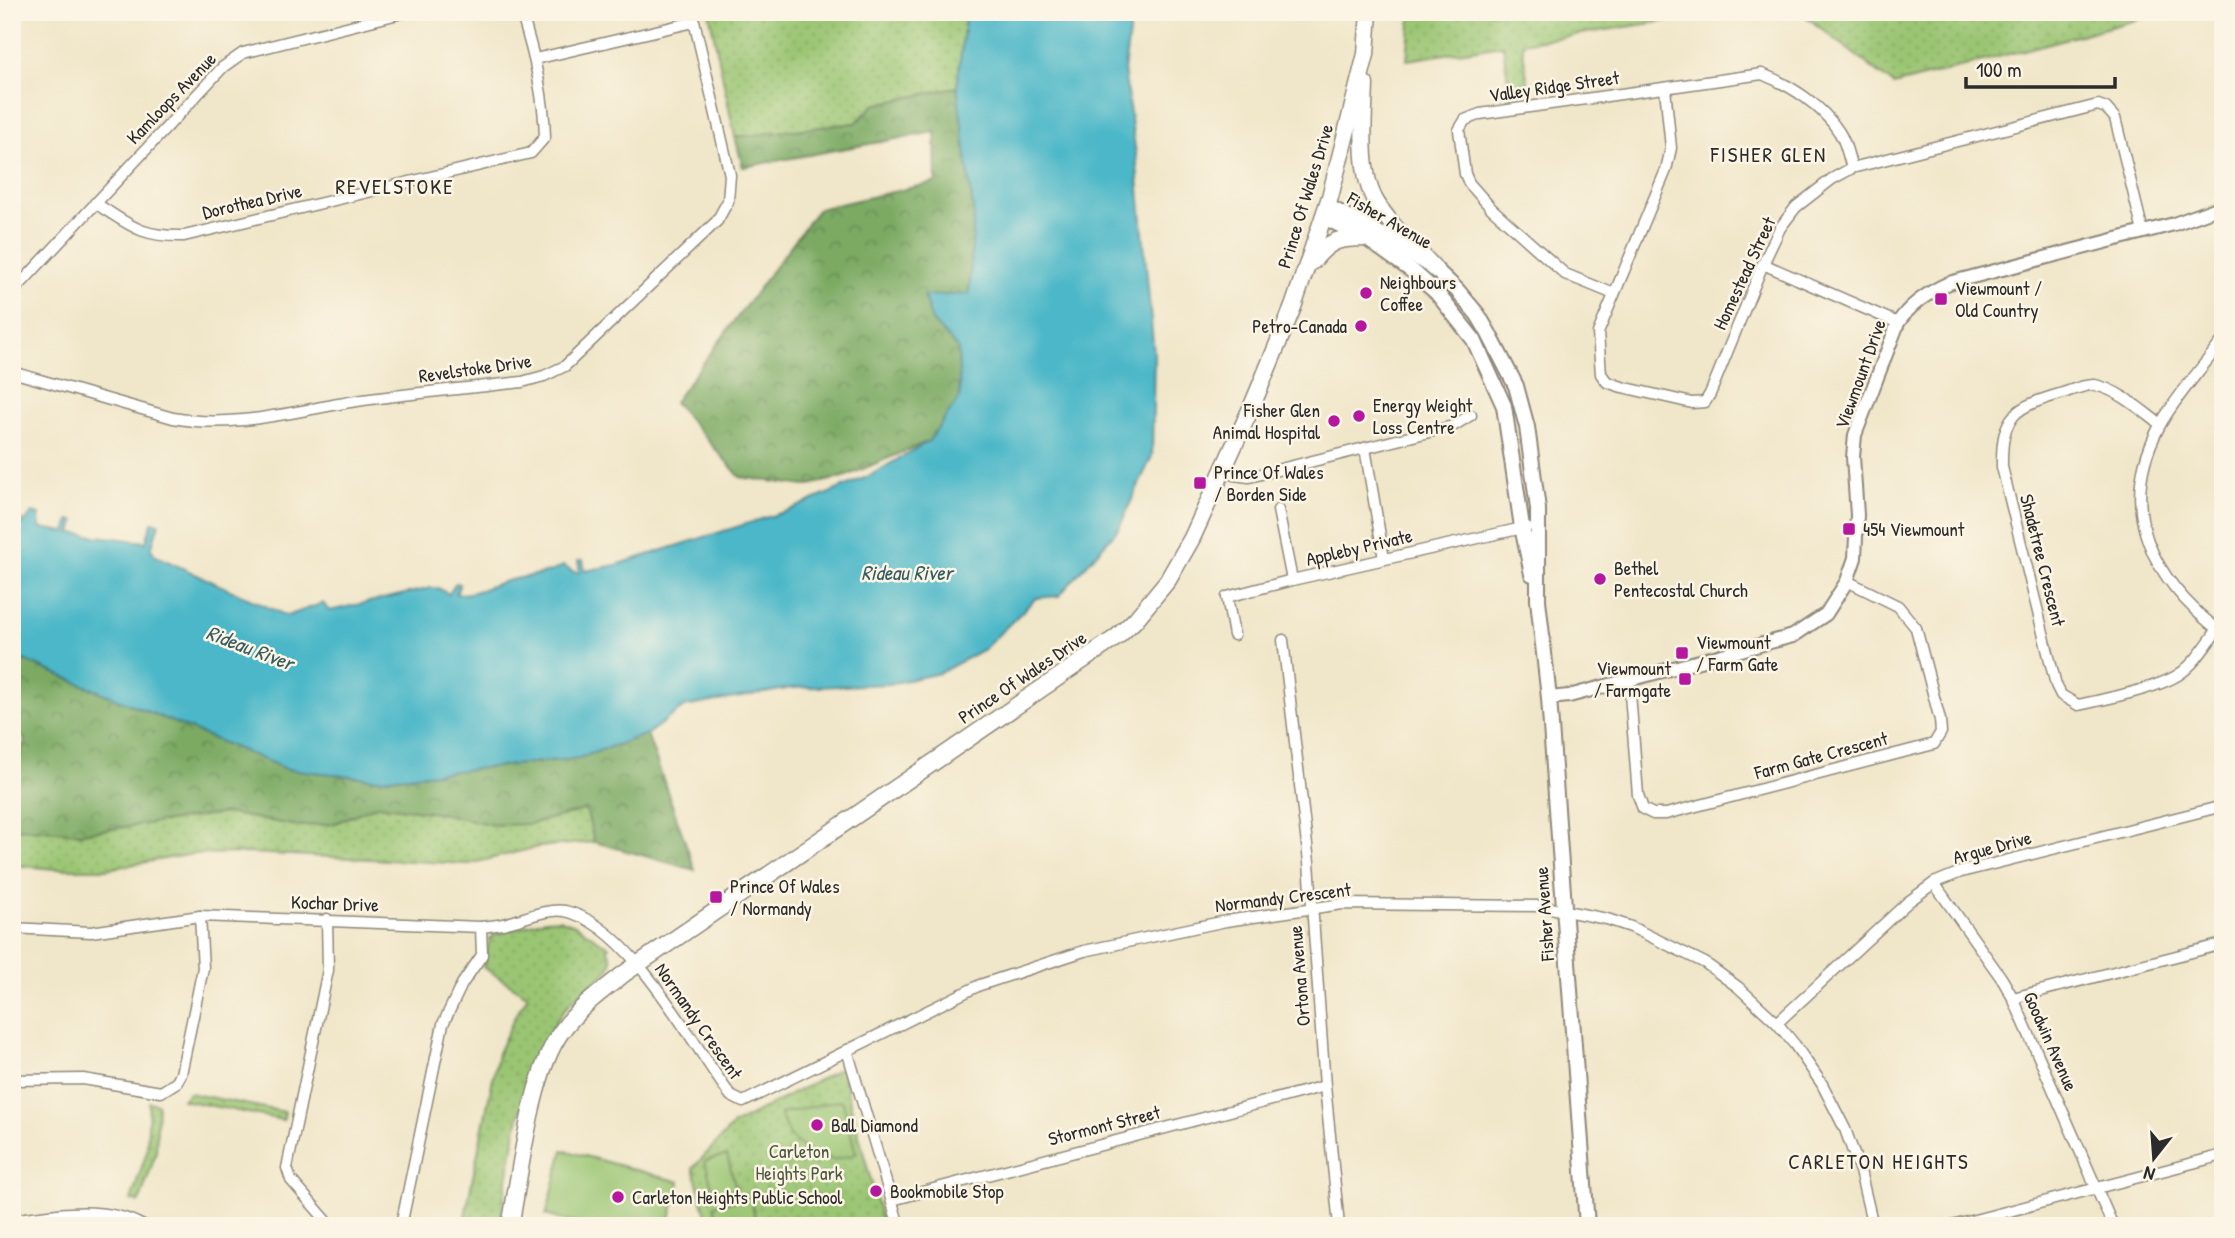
<svg xmlns="http://www.w3.org/2000/svg" width="2235" height="1238" viewBox="0 0 2235 1238" font-family="'Patrick Hand',sans-serif">
  <style>
    .grass { fill: url(#grass-dots); stroke: #62784e; stroke-width: 2 }
    .forest { fill: url(#forest-crowns); stroke: #536a48; stroke-width: 2 }
    .garden { fill: #9ac572; stroke: #62784e; stroke-width: 2 }
    .water { fill: #4bb7c8; stroke: #3b717a; stroke-width: 2 }
    .lines { fill: none; stroke-linecap: round; stroke-linejoin: round }
    .minor-casing { stroke: #8e887a; stroke-width: 13 }
    .tertiary-casing { stroke: #8e887a; stroke-width: 16 }
    .secondary-casing { stroke: #8e887a; stroke-width: 18 }
    .primary-casing { stroke: #8e887a; stroke-width: 19 }
    .minor { stroke: #fff; stroke-width: 10 }
    .tertiary { stroke: #fff; stroke-width: 12 }
    .secondary { stroke: #fff; stroke-width: 14 }
    .primary { stroke: #fff; stroke-width: 16 }
    .poi-dot { fill: #b5179e; stroke: #fcf5e5; stroke-width: 2.5 }
    .labels { text-anchor: middle; stroke-width: 5; stroke-linejoin: round; paint-order: stroke }
    .street-label { font-size: 19px; fill: #2b2b2b; stroke: #fcf5e5 }
    .poi-label { font-size: 19px; fill: #2b2b2b; stroke: #fcf5e5; text-anchor: start }
    .park-label { font-size: 19px; fill: #4c5940; stroke: #fcf5e5 }
    .neighbourhood-label { font-size: 21px; letter-spacing: 2px; fill: #2b2b2b; stroke: #fcf5e5 }
    .water-label { font-size: 21px; font-style: italic; fill: #365c62; stroke: #fcf5e5 }
  </style>
  <defs>
    <pattern id="grass-dots" width="8" height="8" patternUnits="userSpaceOnUse" patternTransform="scale(1.75)"><rect width="8" height="8" fill="#9ac572"/><path d="M2 2h.1M6 6h.1" fill="none" stroke="#85a963" stroke-width="1.8" stroke-linecap="round"/></pattern>
    <pattern id="forest-crowns" width="20" height="18" patternUnits="userSpaceOnUse" patternTransform="scale(1.75)"><rect width="20" height="18" fill="#7baa64"/><path d="M2 6a3 3 0 1 1 6 0M12 15a3 3 0 1 1 6 0" fill="none" stroke="#658b53"/></pattern>
  </defs>
  <rect width="100%" height="100%" fill="#fcf5e5"/>
  <filter id="ink" filterUnits="userSpaceOnUse"><feTurbulence type="fractalNoise" baseFrequency=".0143" numOctaves="2"/><feDisplacementMap in="SourceGraphic" scale="14" xChannelSelector="R" yChannelSelector="G"/><feConvolveMatrix kernelMatrix="1 2 1 2 8 2 1 2 1" color-interpolation-filters="sRGB"/></filter>
  <filter id="wash" filterUnits="userSpaceOnUse"><feTurbulence type="fractalNoise" baseFrequency=".00686" numOctaves="4" result="noise"/><feDisplacementMap in="SourceGraphic" scale="28" xChannelSelector="R" yChannelSelector="G"/><feGaussianBlur stdDeviation="1.57" result="paint"/><feColorMatrix in="noise" values="0 0 0 0 0 0 0 0 0 0 0 0 0 0 0 0 0 1.4 0 .05"/><feComposite in="paint" operator="in"/></filter>
  <g filter="url(#wash)">
    <rect width="100%" height="100%" fill="#f0e6c9"/>
    <g class="grass">
      <polygon points="709,12 966,12 957,87 874,105 856,123 735,137"/>
      <polygon points="1411,12 1723,12 1522,43 1529,91 1510,94 1503,45 1407,60"/>
      <polygon points="1800,12 2152,12 2143,18 1894,85"/>
      <polygon points="376,805 445,814 493,825 530,824 584,810 587,812 594,842 538,847 469,864 249,853 193,854 106,869 56,869 12,865 12,818 18,828 81,833 227,813 298,826 333,824"/>
      <path d="M559,919L575,925L609,947L607,949C610,954 613,958 611,964C608,977 578,993 569,1004C562,1012 556,1022 551,1031C518,1084 511,1164 499,1226H463L498,1053L516,1014L528,996L483,967L490,939L495,934L545,920Z"/>
      <polygon points="841,1068 883,1226 709,1226 693,1168 733,1125"/>
      <polygon points="189,1093 285,1112 283,1120 182,1100"/>
      <polygon points="149,1102 158,1104 156,1153 139,1203 131,1200 147,1151"/>
    </g>
    <g class="forest">
      <polygon points="957,87 974,215 969,294 924,297 932,321 958,349 960,397 929,441 844,477 805,486 740,477 674,402 818,209 936,182 935,132 743,167 735,137 856,123 874,105"/>
      <path d="M12,658H18L286,769L378,779L579,758L647,734L695,870L594,842L587,812L584,810L530,824L493,825L445,814L377,805L333,824L298,826L226,813L81,833L17,828C4,800 16,766 25,739L12,731Z"/>
    </g>
    <g class="garden">
      <polygon points="840,1100 843,1102 856,1154 834,1160 808,1152 789,1136 780,1114"/>
      <polygon points="563,1150 680,1182 668,1226 584,1226 546,1215"/>
      <polygon points="727,1155 736,1189 714,1195 705,1161"/>
      <polygon points="750,1197 757,1226 719,1226 714,1205"/>
    </g>
    <path class="water" d="M966,12H1132L1124,70L1136,155L1154,354L1152,456L1119,528L1059,596L1036,598L984,649L940,673L889,684L792,688L684,707L647,734L579,758L378,779L286,769L19,658H12V517L22,520L20,523L24,524L32,513L39,515L40,528L66,532L70,520L75,521L72,533L146,542L152,522L159,523L151,549L156,556L287,616L323,603L329,611L431,588H438L449,594L456,583L460,584L456,594C476,595 491,584 510,580C527,576 547,575 563,566L574,572H580L578,561L583,560L585,571L616,565L790,510L869,476L929,441L960,397L958,349L932,321L924,296L969,294L974,215L957,87Z"/>
  </g>
  <g filter="url(#ink)">
    <g class="lines">
      <g class="minor-casing">
        <g id="minor">
          <polyline points="2223,51 2221,53 2223,64"/>
          <polyline points="535,59 694,22"/>
          <polyline points="1665,88 1671,148 1666,170 1598,333 1601,374 1607,382 1622,387 1692,403 1705,402 1710,394 1763,264 1780,228 1796,207 1832,179 1852,168 2098,105 2106,108 2115,118 2143,232"/>
          <path d="M95,203C130,225 140,237 184,236L531,153L545,137C544,94 534,53 521,12"/>
          <polyline points="1763,264 1898,323"/>
          <polyline points="12,293 223,67 243,53 406,12"/>
          <path d="M1614,294L1565,274L1491,208L1469,183L1465,174L1459,130L1465,120L1480,114L1762,74C1790,85 1822,105 1839,132C1846,142 1848,156 1852,168"/>
          <path d="M12,372L173,418C236,430 300,409 363,400C416,393 469,388 522,382L544,376L565,366L717,221L728,201L730,175L692,12"/>
          <path d="M2160,424C2141,410 2119,390 2095,385C2085,384 2072,390 2063,393C2015,407 2001,414 2002,467L2056,685L2061,695L2078,705C2106,699 2155,689 2178,675C2195,664 2206,645 2218,629"/>
          <polyline points="1365,448 1384,559"/>
          <polyline points="1223,469 1234,475 1249,477 1453,426 1471,415"/>
          <polyline points="1278,510 1292,580"/>
          <path d="M2222,633C2153,580 2115,511 2159,427C2173,400 2204,366 2223,340"/>
          <polyline points="1234,635 1227,597 1292,580 1527,527"/>
          <polyline points="1283,640 1309,862 1325,1086 1339,1226"/>
          <polyline points="1629,681 1638,795 1643,809 1653,814 1666,814 1934,744 1941,732 1940,720 1916,628 1898,606 1847,581"/>
          <polyline points="1934,883 2002,979 2013,998 2113,1226"/>
          <polyline points="327,919 328,970 287,1168 291,1180 331,1226"/>
          <path d="M12,928L91,932L200,916L481,927C489,926 499,925 507,923C524,919 547,908 565,911C631,925 692,1045 731,1096L743,1102L980,985L1084,951L1226,921L1342,904L1540,906L1607,919L1631,927L1705,963L1738,987L1777,1023L1795,1045L1822,1084L1845,1129L1860,1171L1873,1226"/>
          <polyline points="2013,998 2223,944"/>
          <polyline points="1777,1023 1908,902 1934,883 1961,872 2223,806"/>
          <polyline points="847,1050 899,1226"/>
          <polyline points="12,1080 83,1079 161,1092 177,1082 181,1074 203,968 200,916"/>
          <polyline points="892,1200 1325,1086"/>
          <path d="M12,1220C53,1214 104,1204 143,1226"/>
          <polyline points="401,1226 443,1024 462,984 482,955 481,927"/>
          <polyline points="1952,1226 2223,1155"/>
        </g>
      </g>
      <g class="tertiary-casing">
        <path id="tertiary" d="M1549,698L1569,696L1793,636L1826,614L1847,581L1855,558L1857,515L1853,457L1855,435L1898,323C1910,304 1929,292 1949,283L2174,224L2223,206"/>
      </g>
      <g class="secondary-casing">
        <g id="secondary">
          <polyline points="1327,206 1382,235 1434,268 1457,290 1478,315 1488,332 1516,386 1527,427 1538,509 1538,600 1549,698 1587,1226"/>
          <polyline points="1324,217 1366,238 1411,270 1436,292 1474,340 1504,406 1522,527 1532,574"/>
        </g>
      </g>
      <g class="primary-casing">
        <g id="primary">
          <path d="M1365,84C1364,119 1358,172 1376,202C1391,227 1415,247 1434,268"/>
          <path d="M1313,261C1330,239 1340,238 1366,238"/>
          <path d="M510,1226C521,1171 530,1076 561,1032C578,1008 602,991 625,973L1117,637L1135,620L1168,580L1192,538L1252,406L1293,307L1330,197L1366,54L1369,12"/>
        </g>
      </g>
      <use href="#minor" class="minor"/>
      <use href="#tertiary" class="tertiary"/>
      <use href="#secondary" class="secondary"/>
      <use href="#primary" class="primary"/>
    </g>
  </g>
  <g class="poi-dot">
    <circle cx="1366" cy="293" r="7"/>
    <rect x="1934" y="292" width="14" height="14" rx="3.5"/>
    <circle cx="1361" cy="326" r="7"/>
    <circle cx="1359" cy="416" r="7"/>
    <circle cx="1334" cy="421" r="7"/>
    <rect x="1193" y="476" width="14" height="14" rx="3.5"/>
    <rect x="1842" y="522" width="14" height="14" rx="3.5"/>
    <circle cx="1600" cy="579" r="7"/>
    <rect x="1675" y="646" width="14" height="14" rx="3.5"/>
    <rect x="1678" y="672" width="14" height="14" rx="3.5"/>
    <rect x="709" y="890" width="14" height="14" rx="3.5"/>
    <circle cx="817" cy="1125" r="7"/>
    <circle cx="876" cy="1191" r="7"/>
    <circle cx="618" cy="1197" r="7"/>
  </g>
  <g class="labels">
    <g class="street-label">
      <text transform="translate(1554 86) rotate(-8)" y="7">Valley Ridge Street</text>
      <text transform="translate(171 98) rotate(-46)" y="7">Kamloops Avenue</text>
      <text transform="translate(1305 196) rotate(-73)" y="7">Prince Of Wales Drive</text>
      <text transform="translate(252 201) rotate(-13)" y="7">Dorothea Drive</text>
      <text transform="translate(1390 220) rotate(30)" y="7">Fisher Avenue</text>
      <text transform="translate(1744 273) rotate(-65)" y="7">Homestead Street</text>
      <text transform="translate(475 368) rotate(-8)" y="7">Revelstoke Drive</text>
      <text transform="translate(1860 374) rotate(-70)" y="7">Viewmount Drive</text>
      <text transform="translate(1359 547) rotate(-13)" y="7">Appleby Private</text>
      <text transform="translate(2043 560) rotate(76)" y="7">Shadetree Crescent</text>
      <text transform="translate(1022 677) rotate(-34)" y="7">Prince Of Wales Drive</text>
      <text transform="translate(1821 755) rotate(-15)" y="7">Farm Gate Crescent</text>
      <text transform="translate(1992 847) rotate(-15)" y="7">Argue Drive</text>
      <text transform="translate(1283 897) rotate(-7)" y="7">Normandy Crescent</text>
      <text transform="translate(335 903) rotate(2)" y="7">Kochar Drive</text>
      <text transform="translate(1544 914) rotate(-94)" y="7">Fisher Avenue</text>
      <text transform="translate(1299 976) rotate(-95)" y="7">Ortona Avenue</text>
      <text transform="translate(699 1021) rotate(55)" y="7">Normandy Crescent</text>
      <text transform="translate(2051 1041) rotate(66)" y="7">Goodwin Avenue</text>
      <text transform="translate(1104 1125) rotate(-14)" y="7">Stormont Street</text>
    </g>
    <g class="poi-label">
      <text x="1380" y="289">Neighbours<tspan x="1380" dy="22">Coffee</tspan></text>
      <text x="1955" y="295">Viewmount /<tspan x="1955" dy="22">Old Country</tspan></text>
      <text x="1347" y="333" text-anchor="end">Petro-Canada</text>
      <text x="1373" y="412">Energy Weight<tspan x="1373" dy="22">Loss Centre</tspan></text>
      <text x="1320" y="417" text-anchor="end">Fisher Glen<tspan x="1320" dy="22">Animal Hospital</tspan></text>
      <text x="1214" y="479">Prince Of Wales<tspan x="1214" dy="22">/ Borden Side</tspan></text>
      <text x="1863" y="536">454 Viewmount</text>
      <text x="1614" y="575">Bethel<tspan x="1614" dy="22">Pentecostal Church</tspan></text>
      <text x="1696" y="649">Viewmount<tspan x="1696" dy="22">/ Farm Gate</tspan></text>
      <text x="1671" y="675" text-anchor="end">Viewmount<tspan x="1671" dy="22">/ Farmgate</tspan></text>
      <text x="730" y="893">Prince Of Wales<tspan x="730" dy="22">/ Normandy</tspan></text>
      <text x="831" y="1132">Ball Diamond</text>
      <text x="890" y="1198">Bookmobile Stop</text>
      <text x="632" y="1204">Carleton Heights Public School</text>
    </g>
    <g class="park-label">
      <text x="799" y="1158">Carleton<tspan x="799" dy="22">Heights Park</tspan></text>
    </g>
    <g class="neighbourhood-label">
      <text x="1769" y="162">FISHER GLEN</text>
      <text x="395" y="194">REVELSTOKE</text>
      <text x="1879" y="1169">CARLETON HEIGHTS</text>
    </g>
    <g class="water-label">
      <text x="907" y="580">Rideau River</text>
      <text transform="translate(250 648) rotate(21)" y="7">Rideau River</text>
    </g>
  </g>
  <rect width="2235" height="1238" fill="none" stroke="#fcf5e5" stroke-width="42"/>
  <g transform="translate(2154 1158) rotate(197)" stroke="#fcf5e5" stroke-width="5" paint-order="stroke">
  <path d="M0-5L12 26L0 18L-12 26Z" fill="#2b2b2b"/>
  <text y="-10" font-size="19" font-weight="bold" text-anchor="middle" fill="#2b2b2b">N</text>
  </g>
  <path d="M1966 77v10h149v-10" fill="none" stroke="#2b2b2b" stroke-width="3.5"/>
  <text x="1976" y="77" font-size="21" fill="#2b2b2b" stroke="#fcf5e5" stroke-width="5" paint-order="stroke">100 m</text>
</svg>
